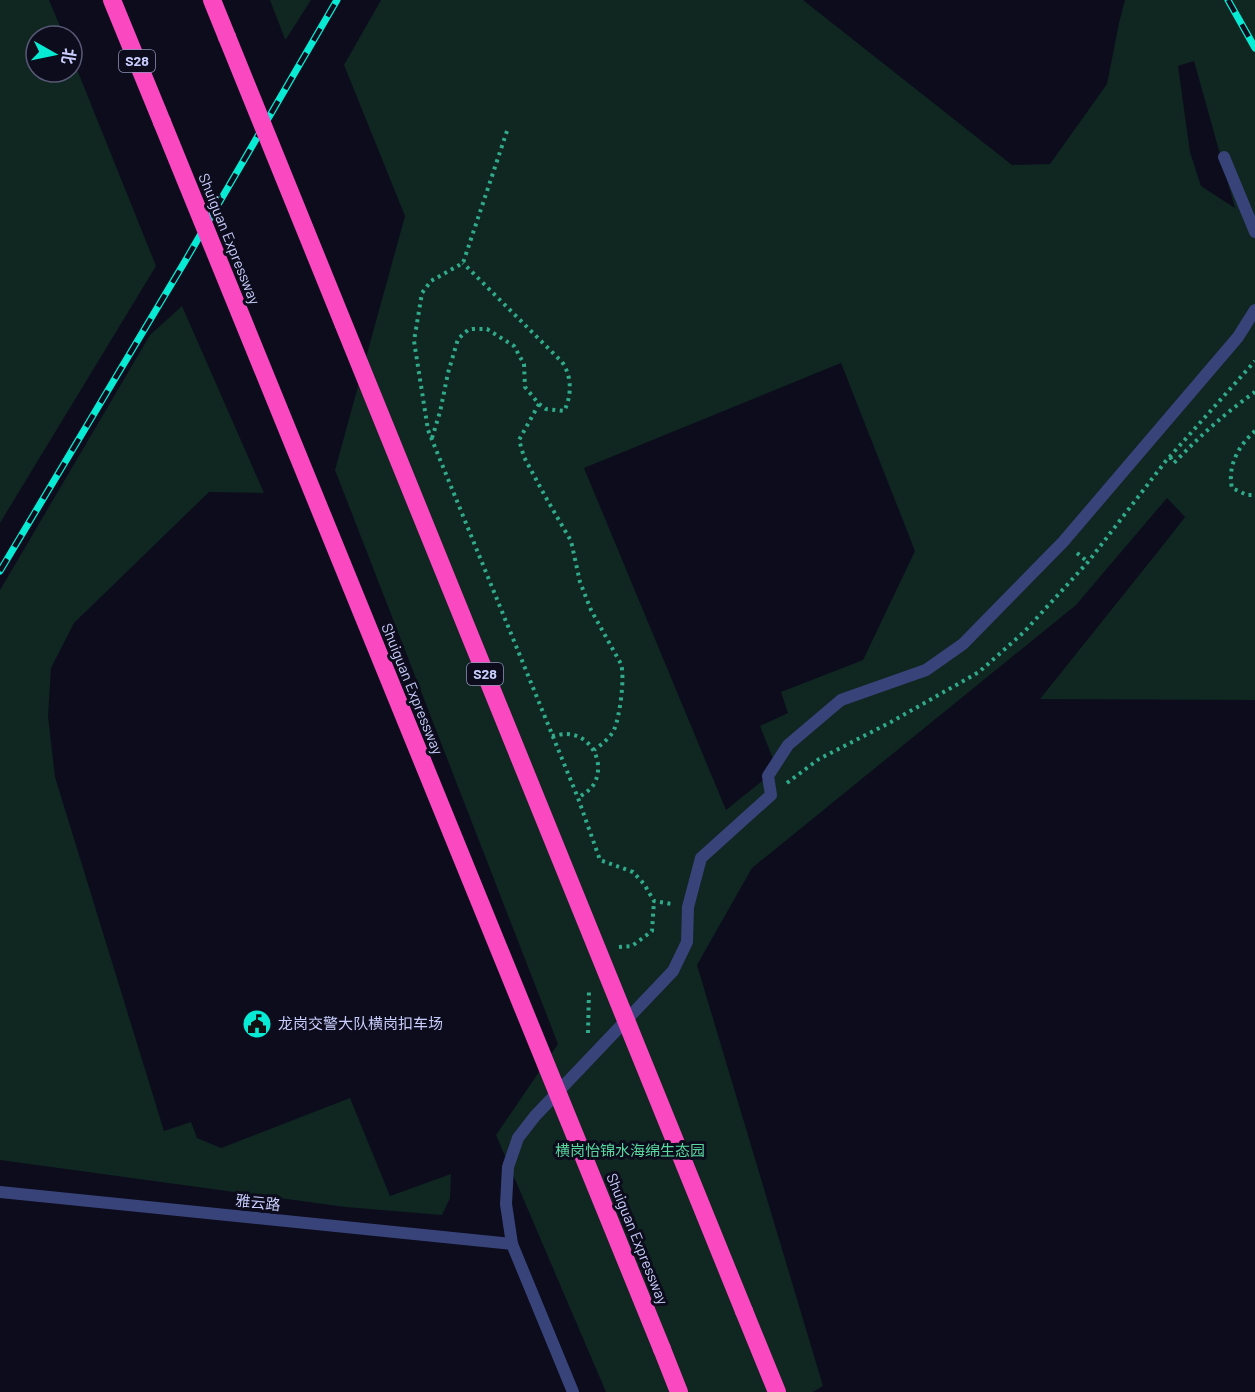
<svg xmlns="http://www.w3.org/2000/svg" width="1255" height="1392" viewBox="0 0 1255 1392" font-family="Barlow,'Noto Sans SC',sans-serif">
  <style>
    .green { fill: #0f2621; fill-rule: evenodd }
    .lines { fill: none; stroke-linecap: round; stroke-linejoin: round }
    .path { stroke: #30aa8a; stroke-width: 4; stroke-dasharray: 3 4.5; stroke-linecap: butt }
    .lane { stroke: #38437a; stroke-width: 12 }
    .street { stroke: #38437a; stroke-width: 12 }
    .highway { stroke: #f948c0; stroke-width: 18 }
    .rail-casing { stroke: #07ebd4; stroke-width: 7 }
    .rail { stroke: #0c0c1c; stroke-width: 4.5; stroke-dasharray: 14; stroke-linecap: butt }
    .highway-bridge { stroke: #f948c0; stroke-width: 18 }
    .labels { text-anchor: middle; stroke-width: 6; stroke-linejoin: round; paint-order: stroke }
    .shield { fill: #0c0c1c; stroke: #9093ba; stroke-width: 1.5 }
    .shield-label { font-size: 14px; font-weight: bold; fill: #c9cdfd }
    .street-label { font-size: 15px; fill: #c9cdfd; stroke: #0c0c1c }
    .poi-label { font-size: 15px; fill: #c9cdfd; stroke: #0c0c1c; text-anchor: start }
    .park-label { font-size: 15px; fill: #58da9f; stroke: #0c0c1c }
  </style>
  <rect width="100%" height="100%" fill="#0c0c1c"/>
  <g class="green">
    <polygon points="0,0 49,0 64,36 36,36 36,72 72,72 72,57 156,266 0,523"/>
    <polygon points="270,0 311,0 286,39 285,39"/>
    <path d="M381,0H803L1012,165L1050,164L1107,84L1119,23L1125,0H1255V700L1040,699L1164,544L1185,517L1167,498L1076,605L752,868L697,965L823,1386L813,1392H606L496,1135L558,1044L335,470L405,216L344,65ZM1194,61L1235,208L1201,186L1190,152L1178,66ZM841,363L915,551L863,660L781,692L788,713L760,726L777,769L726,810L584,468Z"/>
    <polygon points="182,306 264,493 209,492 74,623 51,668 48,716 55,777 164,1131 191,1122 197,1138 221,1148 350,1098 390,1196 451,1174 450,1198 442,1215 345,1207 0,1160 0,590 150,335"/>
  </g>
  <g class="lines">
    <g class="path">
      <polyline points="507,131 463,263 431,281 422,293 414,341 428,430 578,798 600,860 633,872 644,884 654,901 672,904"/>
      <path d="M539,404L519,440L524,457L545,496L571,541L580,582L591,610L621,664C625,677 620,716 614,730C610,738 602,744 594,750"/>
      <path d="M1255,431C1239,445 1227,466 1232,488L1247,495H1255"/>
      <path d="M432,438L440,412L448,373L458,339L468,330L472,329H487L514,346L524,364L525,387L539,404L546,409L564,411C572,396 572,376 562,362L463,263"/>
      <path d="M1170,457L1174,463C1199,437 1225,413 1255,392"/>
      <polyline points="1077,553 1088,562"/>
      <path d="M552,736C557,735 562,734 566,734C590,734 605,761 595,782C592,789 585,793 578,798"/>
      <polyline points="787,783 819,759 891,722 979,672 1024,632 1088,562 1165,462 1255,361"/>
      <polyline points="619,947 632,946 652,931 654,901"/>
      <polyline points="588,1033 589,990"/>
    </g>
    <g class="lane">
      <polyline points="1224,157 1255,232"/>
      <polyline points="573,1392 512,1244 506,1204 508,1167 518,1138 535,1116 673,971 687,942 688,907 701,858 771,795 768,776 788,745 841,700 926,670 963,644 1063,542 1238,337 1255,310"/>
    </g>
    <polyline class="street" points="0,1192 512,1244"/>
    <g class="highway">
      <polyline points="112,0 162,122"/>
      <polyline points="212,0 227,37"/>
      <polyline points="744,1311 777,1392"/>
      <polyline points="662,1349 679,1392"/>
    </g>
    <g class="rail-casing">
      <g id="rail">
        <polyline points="1228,0 1255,48"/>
        <polyline points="0,571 184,263 337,0"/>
      </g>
    </g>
    <use href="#rail" class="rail"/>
    <g class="highway-bridge">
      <polyline points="227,37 744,1311"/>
      <polyline points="162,122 662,1349"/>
    </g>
  </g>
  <defs>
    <g id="civic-disc" transform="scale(1.5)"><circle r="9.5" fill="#07ebd4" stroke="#0c0c1c"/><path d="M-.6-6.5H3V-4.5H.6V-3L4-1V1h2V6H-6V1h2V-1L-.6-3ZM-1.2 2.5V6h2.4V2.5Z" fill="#111"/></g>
  </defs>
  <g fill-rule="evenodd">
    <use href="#civic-disc" x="257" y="1024"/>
  </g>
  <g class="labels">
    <g class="shield">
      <rect x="119" y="50" width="36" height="22" rx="4.5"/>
      <rect x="467" y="663" width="36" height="22" rx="4.5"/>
    </g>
    <g class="shield-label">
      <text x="137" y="66">S28</text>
      <text x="485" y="679">S28</text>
    </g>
    <g class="street-label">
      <text transform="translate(229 239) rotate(68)" y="5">Shuiguan Expressway</text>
      <text transform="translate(412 689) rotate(68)" y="5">Shuiguan Expressway</text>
      <text transform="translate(258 1203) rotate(6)" y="5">雅云路</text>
      <text transform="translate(637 1239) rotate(68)" y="5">Shuiguan Expressway</text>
    </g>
    <g class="poi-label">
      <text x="278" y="1029">龙岗交警大队横岗扣车场</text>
    </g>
    <g class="park-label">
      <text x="630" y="1156">横岗怡锦水海绵生态园</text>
    </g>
  </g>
  <g transform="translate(54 54) rotate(99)"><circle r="28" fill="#0c0c1c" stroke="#585976" stroke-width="1.5"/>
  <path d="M0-4.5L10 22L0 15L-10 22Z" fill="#07ebd4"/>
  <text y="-9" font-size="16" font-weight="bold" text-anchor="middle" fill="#c9cdfd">北</text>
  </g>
</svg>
